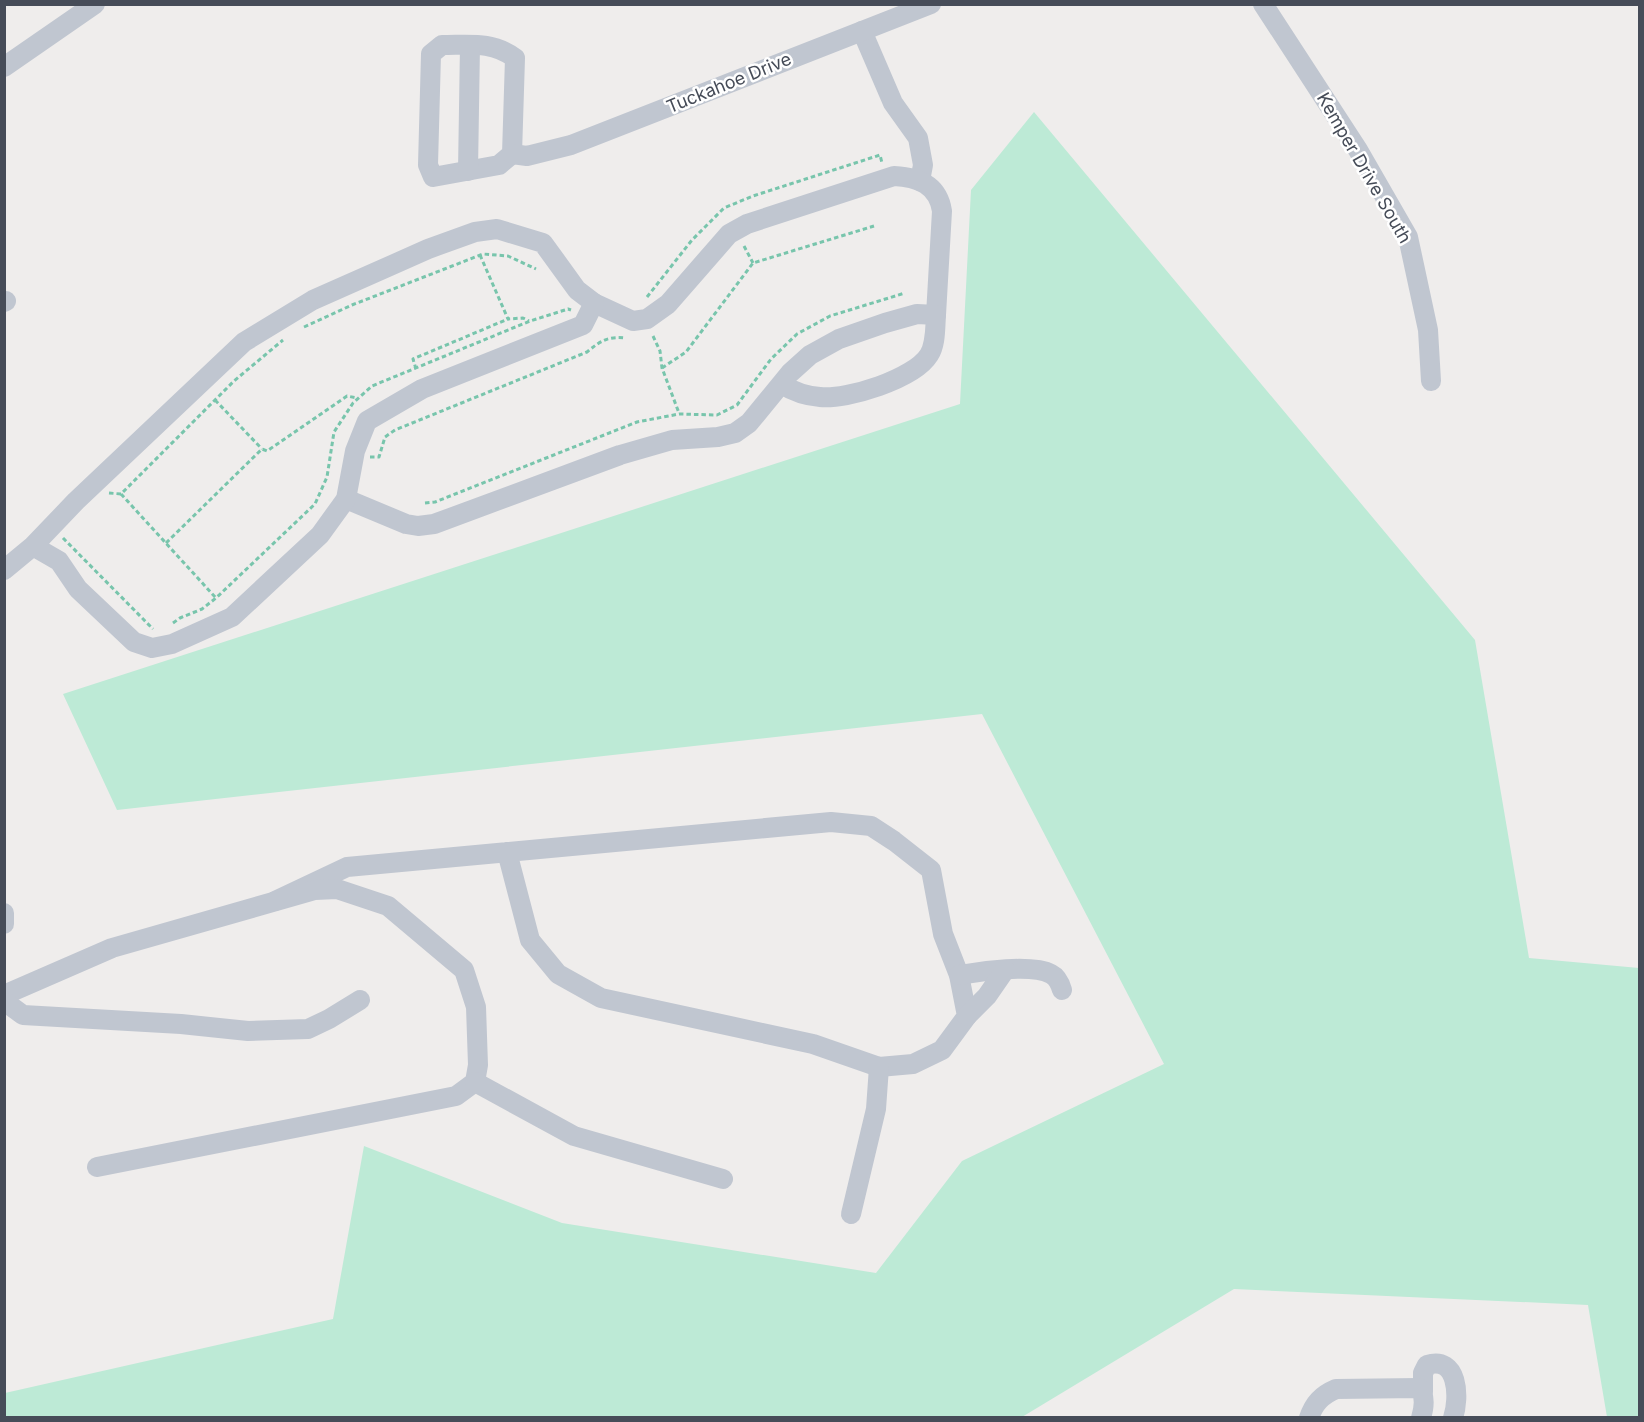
<svg xmlns="http://www.w3.org/2000/svg" width="1644" height="1422" viewBox="0 0 1644 1422" font-family="Inter,sans-serif">
  <style>
    .green { fill: #bdead6 }
    .lines { fill: none; stroke-linecap: round; stroke-linejoin: round }
    .path { stroke: #78c5ac; stroke-width: 3; stroke-dasharray: 4.5 3; stroke-linecap: butt }
    .minor { stroke: #c0c6d0; stroke-width: 20 }
    .labels { text-anchor: middle; stroke-width: 5; stroke-linejoin: round; paint-order: stroke }
    .street-label { font-size: 18px; fill: #464c58; stroke: #fff }
  </style>
  <rect width="100%" height="100%" fill="#efedec"/>
  <polygon class="green" points="1034,112 1475,640 1529,958 1639,968 1639,1417 1607,1417 1588,1305 1234,1289 1022,1417 5,1417 5,1393 333,1319 364,1146 562,1223 876,1273 962,1161 1164,1064 982,714 117,810 63,694 960,404 971,190"/>
  <g class="lines">
    <g class="path">
      <polyline points="744,246 753,263"/>
      <polyline points="480,255 508,319 523,318 529,321"/>
      <polyline points="647,297 692,240 724,208 753,196 880,155 882,163"/>
      <polyline points="304,327 352,305 483,254 508,256 536,269"/>
      <polyline points="653,336 660,351 662,368 679,413"/>
      <polyline points="662,368 686,352 753,263 874,226"/>
      <polyline points="416,369 413,359 508,319"/>
      <polyline points="215,400 262,449"/>
      <path d="M370,457H379L385,437L395,430L587,352C600,341 608,336 626,338"/>
      <polyline points="109,493 121,494 234,381 283,340"/>
      <polyline points="121,494 216,598"/>
      <polyline points="425,503 435,502 637,422 679,414 717,415 737,405 771,359 797,334 830,316 905,293"/>
      <polyline points="63,538 153,629"/>
      <polyline points="166,543 262,449 267,451 347,396 357,398"/>
      <polyline points="173,623 180,618 202,609 216,598 315,504 327,477 334,432 353,403 372,386 530,321 568,309 571,310"/>
    </g>
    <g class="minor">
      <polyline points="1263,4 1358,150 1408,237 1428,330 1431,381"/>
      <polyline points="862,31 893,103 918,138 923,165 920,181"/>
      <path d="M442,45C470,45 492,41 515,58L512,154L499,165L433,177L428,165L431,54Z"/>
      <polyline points="4,67 95,4"/>
      <polyline points="512,154 527,156 571,145 931,4"/>
      <polyline points="468,171 470,45"/>
      <polyline points="4,302 6,301"/>
      <path d="M594,303L633,321L647,319L668,304L729,234L747,224L894,176C918,177 938,185 942,211L936,315"/>
      <path d="M346,499L406,524L418,526L434,524L620,455L672,440L718,437L735,433L749,423L790,373L810,355L839,339L885,323L917,314L936,315C935,328 936,344 929,355C914,379 847,400 820,397C805,396 794,392 781,384"/>
      <polyline points="4,570 33,546 59,561 78,589 134,642 152,648 172,644 232,617 320,535 346,499 355,451 367,421 422,389 583,325 594,303 577,290 543,243 497,229 475,232 428,249 313,300 244,342 76,501 33,546"/>
      <polyline points="275,901 347,867 831,822 871,826 894,841 931,870 943,934 959,975 967,1016 942,1050 913,1064 879,1067 813,1044 601,998 558,974 530,940 507,852"/>
      <polyline points="4,913 4,924"/>
      <path d="M959,975C980,971 1033,964 1051,974C1057,977 1060,983 1062,990"/>
      <polyline points="4,995 112,948 315,890 337,889 388,906 464,970 476,1007 478,1065 475,1082 456,1096 97,1167"/>
      <polyline points="4,1001 23,1015 181,1024 248,1031 308,1029 329,1019 360,1000"/>
      <polyline points="967,1016 987,996 1005,970"/>
      <polyline points="475,1082 574,1136 723,1179"/>
      <polyline points="851,1214 876,1109 879,1067"/>
      <path d="M1423,1392V1373L1427,1365C1458,1355 1460,1397 1453,1418"/>
      <path d="M1309,1418C1314,1403 1322,1395 1336,1389L1419,1388C1426,1396 1424,1408 1421,1418"/>
    </g>
  </g>
  <g class="labels">
    <g class="street-label">
      <text transform="translate(729 83) rotate(-22)" y="6">Tuckahoe Drive</text>
      <text transform="translate(1364 168) rotate(60)" y="6">Kemper Drive South</text>
    </g>
  </g>
  <rect width="1644" height="1422" fill="none" stroke="#464c58" stroke-width="12"/>
</svg>
